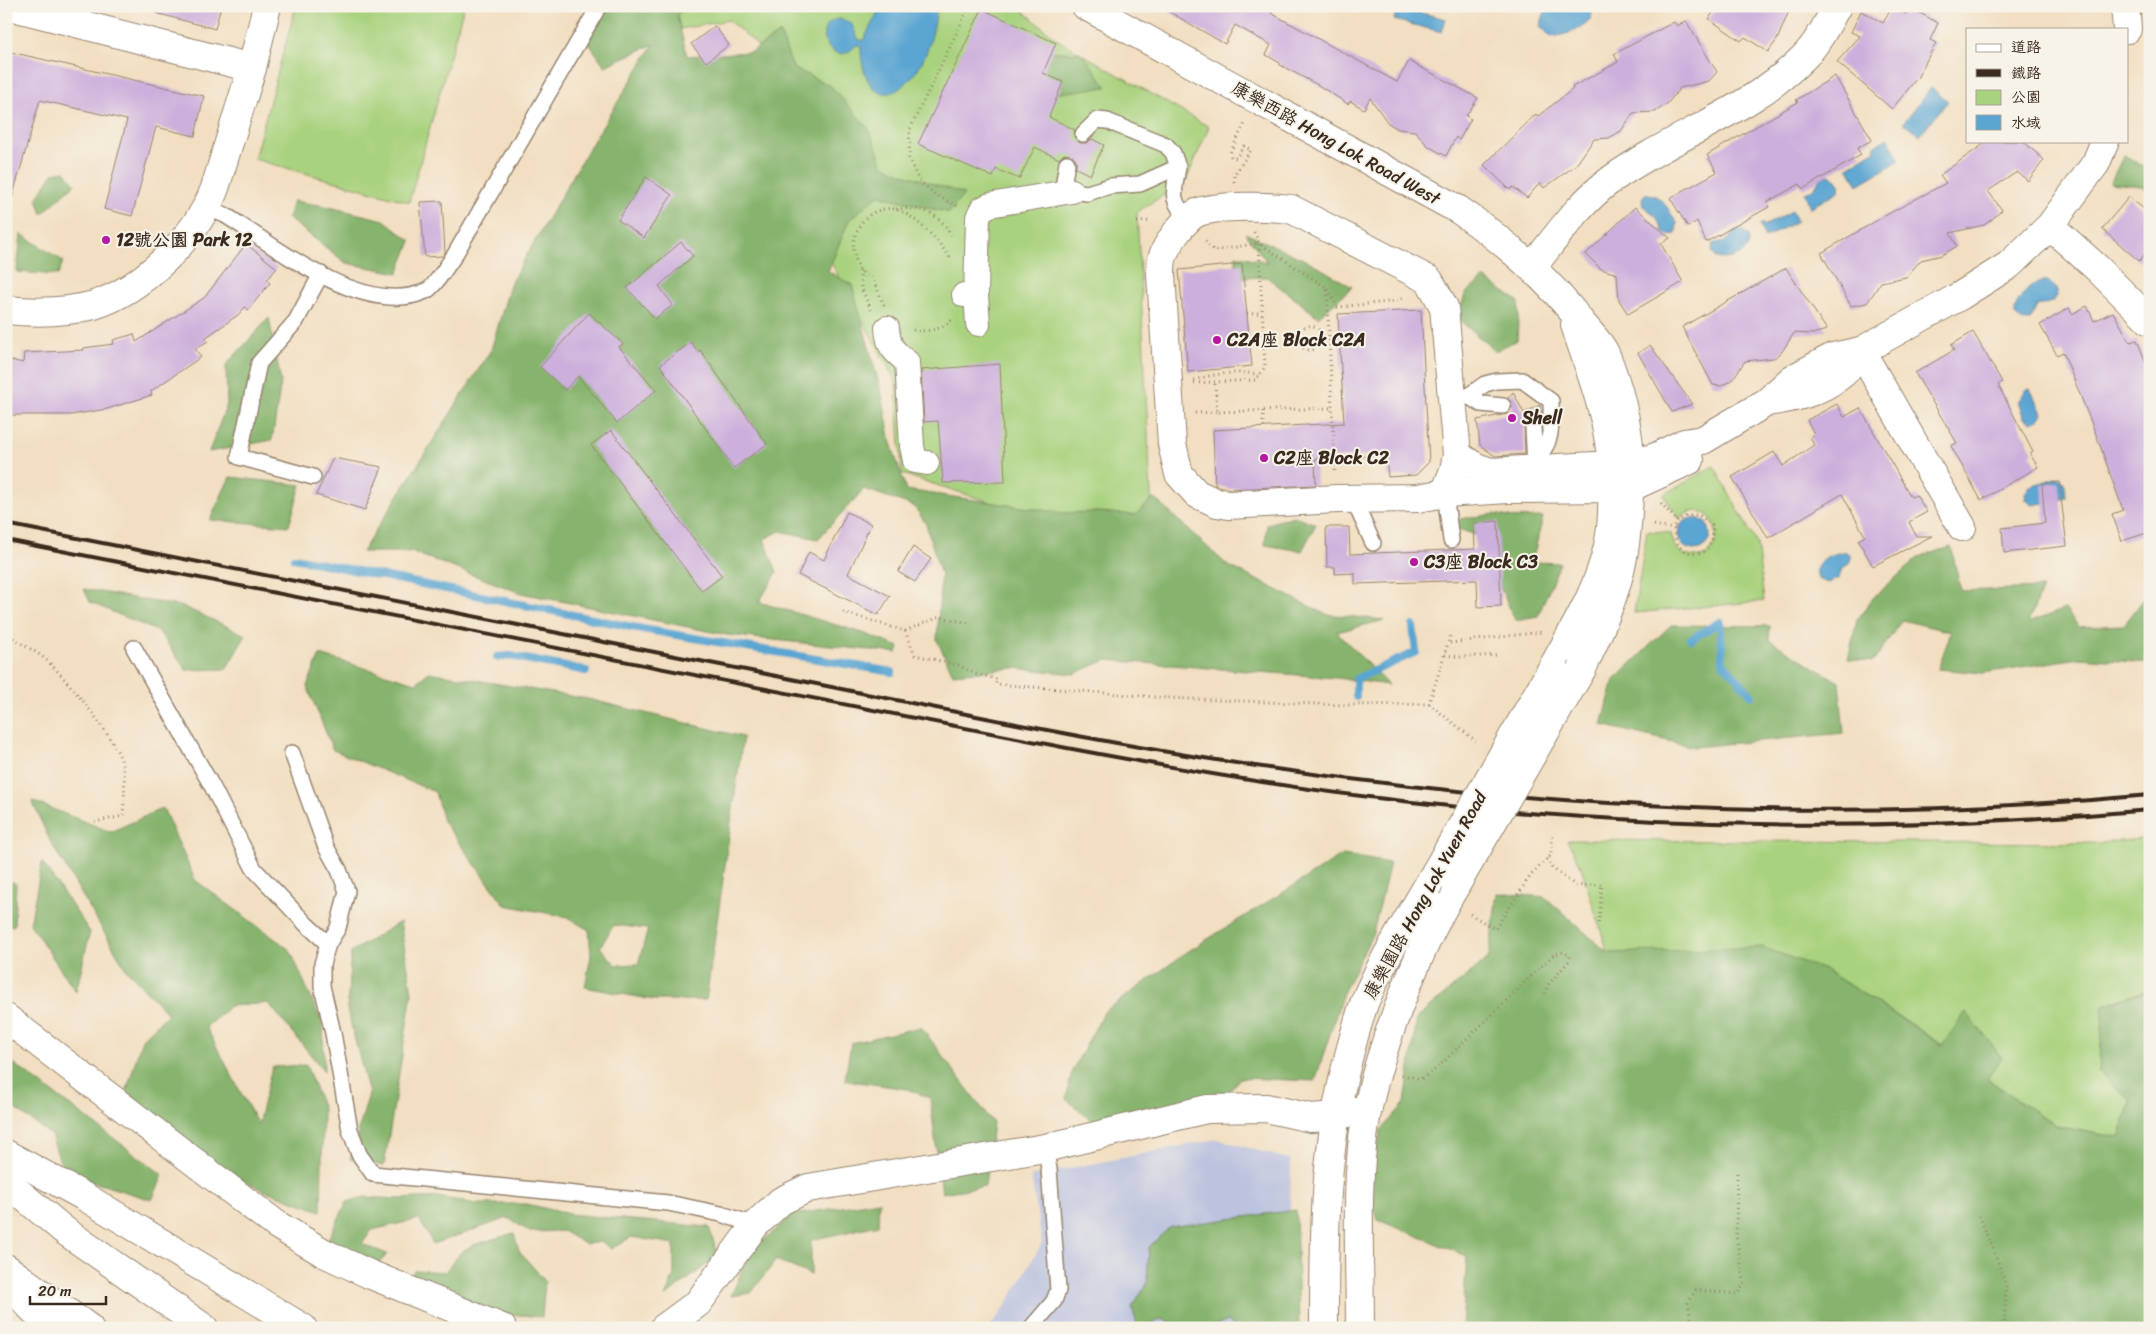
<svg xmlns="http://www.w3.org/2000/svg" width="2156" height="1334" viewBox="0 0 2156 1334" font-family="Sriracha,'LXGW WenKai TC',sans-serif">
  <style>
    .industrial { fill: #bcc3de }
    .green { fill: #a9d27e; stroke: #727e4e }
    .forest { fill: #86b46d; stroke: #606f46; fill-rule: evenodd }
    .water { fill: #5aa5d2; stroke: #4a6878 }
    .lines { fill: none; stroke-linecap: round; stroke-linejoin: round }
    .stream { stroke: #5aa5d2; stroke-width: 8 }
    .building { fill: #ccafdc }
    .service-casing { stroke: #96846f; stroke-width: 18 }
    .pedestrian-casing { stroke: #96846f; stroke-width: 26 }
    .minor-casing { stroke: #96846f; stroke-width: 30 }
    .tertiary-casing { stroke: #96846f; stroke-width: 30 }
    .motorway-casing { stroke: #96846f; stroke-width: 30 }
    .path { stroke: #96846f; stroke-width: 3; stroke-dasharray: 1 4; stroke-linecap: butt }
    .service { stroke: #fff; stroke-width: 15 }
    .pedestrian { stroke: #fff; stroke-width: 24 }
    .minor { stroke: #fff; stroke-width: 28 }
    .tertiary { stroke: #fff; stroke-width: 28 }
    .motorway { stroke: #fff; stroke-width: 28 }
    .rail { stroke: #3b2a1e; stroke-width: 4 }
    .tertiary-bridge-casing { stroke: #96846f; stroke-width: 30; stroke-linecap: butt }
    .tertiary-bridge { stroke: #fff; stroke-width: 28 }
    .poi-dot { fill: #b5179e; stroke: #f7f3e8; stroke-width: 2 }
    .labels { text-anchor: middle; stroke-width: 4; stroke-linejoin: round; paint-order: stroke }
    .street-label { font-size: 18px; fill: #3b2a1e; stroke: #f7f3e8 }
    .poi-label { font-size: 18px; font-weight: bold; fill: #3b2a1e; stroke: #f7f3e8; text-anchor: start }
  </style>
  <rect width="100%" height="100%" fill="#f7f3e8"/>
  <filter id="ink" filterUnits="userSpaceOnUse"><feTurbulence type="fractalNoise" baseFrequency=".02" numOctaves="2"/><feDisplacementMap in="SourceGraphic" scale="10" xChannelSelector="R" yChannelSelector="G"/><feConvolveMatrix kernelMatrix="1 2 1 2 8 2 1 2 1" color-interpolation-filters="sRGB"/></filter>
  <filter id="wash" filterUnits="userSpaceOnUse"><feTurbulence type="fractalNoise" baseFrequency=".0096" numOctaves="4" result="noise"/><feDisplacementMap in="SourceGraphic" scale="20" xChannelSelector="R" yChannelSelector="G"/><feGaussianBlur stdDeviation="1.12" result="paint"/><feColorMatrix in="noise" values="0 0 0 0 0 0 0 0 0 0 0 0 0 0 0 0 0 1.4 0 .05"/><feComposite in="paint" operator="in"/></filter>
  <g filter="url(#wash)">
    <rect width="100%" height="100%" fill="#f2dec0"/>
    <polygon class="industrial" points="1217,1139 1291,1160 1288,1320 1286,1328 989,1328 1004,1309 1042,1243 1031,1176"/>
    <g class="green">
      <polygon points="296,6 464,6 409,202 254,159"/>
      <polygon points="658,6 1017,6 1058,40 1209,127 1186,181 1137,212 1154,554 902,474 896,382 802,209 812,103 753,41 728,20 643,36"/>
      <path d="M1714,466L1757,544L1764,601L1634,613L1647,531L1671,533C1673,544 1677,553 1689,556C1730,568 1722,488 1679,518L1663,495Z"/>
      <polygon points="2150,838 2150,989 2104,1005 2099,1072 2132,1101 2119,1138 2057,1126 1987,1079 1966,1012 1943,1045 1827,971 1608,953 1580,864 1567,840 2101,843"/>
    </g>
    <g class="forest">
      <polygon points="609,6 688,6 677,15 687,56 751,52 780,33 793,68 831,86 869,129 883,165 901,173 964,194 949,213 878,195 849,220 828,271 852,285 883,399 891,443 906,490 1064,513 1099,512 1135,515 1154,498 1227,565 1325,614 1385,620 1337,632 1388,685 1337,678 1106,660 1074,674 1014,668 953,674 937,640 941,575 926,524 914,506 864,489 818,539 780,531 764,539 777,572 759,602 863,633 899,647 897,653 727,635 521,593 412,552 362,552 491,350 511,282 594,140 654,44 605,66 580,31"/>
      <polygon points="1039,51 1082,53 1107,87 1042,95"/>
      <polygon points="2124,155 2150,170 2150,193 2142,186 2110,183"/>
      <polygon points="65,171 75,184 42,214 37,198 53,173"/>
      <polygon points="293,201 325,206 384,220 411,241 398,273 346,263 288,218"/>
      <polygon points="1245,233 1310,262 1352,287 1318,317 1267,277 1236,278 1236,255 1267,262"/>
      <polygon points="21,234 63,261 58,275 17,272"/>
      <polygon points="1484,278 1519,302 1517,340 1495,351 1458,319 1465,294"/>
      <polygon points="269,318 281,382 272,440 209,452 227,404 226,365"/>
      <polygon points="230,477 301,485 289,526 210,520"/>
      <polygon points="1495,514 1513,518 1543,517 1532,562 1560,563 1538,616 1515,620 1490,564 1488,539 1455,528 1460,519"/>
      <polygon points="1294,516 1316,524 1302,551 1265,545 1267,524"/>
      <polygon points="1951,547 1961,591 2042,588 2028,623 2065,609 2079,627 2124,625 2150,591 2150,663 2079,658 1983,673 1938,669 1951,632 1902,620 1873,662 1848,659 1857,620 1874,597 1919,557"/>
      <polygon points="84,589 184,607 246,635 226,669 186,670 159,632 90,602"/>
      <polygon points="1671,625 1770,626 1769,640 1839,682 1844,733 1694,747 1602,725 1614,680"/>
      <path d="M320,655L416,683L429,672L588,699L743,737L706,1000H654L585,987L591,956L589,930L567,917L505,905L443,821L435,792L333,750L307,686ZM614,925L648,929L638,964L616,965L600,947Z"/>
      <polygon points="32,801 111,832 163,808 195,880 290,950 323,1025 324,1071 268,1003 230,1006 206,1027 258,1125 272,1067 306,1065 323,1109 321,1211 263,1190 138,1130 119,1116 142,1039 168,1014 126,969 50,841"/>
      <polygon points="1343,855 1390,863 1373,933 1343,993 1315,1081 1240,1078 1203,1121 1097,1125 1066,1099 1072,1071 1104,1012 1187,952"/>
      <polygon points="42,862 90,932 76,992 30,924"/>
      <polygon points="6,879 16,884 14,926 6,924"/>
      <polygon points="1497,893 1545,897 1608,953 1762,947 1827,971 1942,1045 1966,1012 2002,1058 1987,1079 2057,1126 2119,1138 2132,1101 2099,1072 2104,1005 2150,989 2150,1328 1462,1328 1467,1256 1378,1220 1367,1198 1381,1130 1405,1103 1417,1018 1489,957"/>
      <polygon points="400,922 412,993 384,1166 350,1159 369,1094 347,1009 351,952"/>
      <polygon points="921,1027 993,1123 985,1186 942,1193 930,1098 907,1089 845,1080 851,1043"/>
      <polygon points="6,1058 163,1175 152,1200 64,1173 51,1135 6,1102"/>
      <polygon points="365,1197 400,1199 439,1197 476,1204 527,1204 569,1214 709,1227 718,1256 665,1297 674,1275 674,1244 631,1237 611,1249 602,1242 585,1244 563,1231 530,1232 508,1218 433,1244 419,1219 372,1230 362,1244 387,1254 380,1263 328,1239 347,1202"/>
      <polygon points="879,1201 878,1225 811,1240 811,1275 776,1260 751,1293 731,1296 750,1252 793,1215"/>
      <path d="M1296,1210L1299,1328H1235L1228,1321C1202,1333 1186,1327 1161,1319L1145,1328H1138L1132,1307L1147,1284L1149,1247L1170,1227Z"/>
      <polygon points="514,1233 519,1251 545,1281 542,1317 484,1312 408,1289 414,1270 445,1272 461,1252 473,1245"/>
    </g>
    <g class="water">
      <path d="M881,6L937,7C934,33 927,62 908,81C877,113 860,76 861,46L856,45C832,74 806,21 841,19L851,23L858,39L863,41Z"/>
      <path d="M1547,6H1558L1563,9L1572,6H1586L1592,13C1591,29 1564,35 1551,37L1540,26Z"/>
      <polygon points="1397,7 1446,19 1442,32 1394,20"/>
      <polygon points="1931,88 1948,101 1920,135 1903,123"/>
      <polygon points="1888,138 1900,160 1858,185 1848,167 1876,150 1874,146"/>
      <path d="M1828,175C1836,177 1841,182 1839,191L1810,208L1805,193C1818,189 1816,178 1828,175Z"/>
      <path d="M1645,194C1662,193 1668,210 1677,223L1676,234L1665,235L1656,216L1643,206L1642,198Z"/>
      <polygon points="1792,211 1797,221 1765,238 1759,225 1762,223 1764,226"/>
      <path d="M1738,230L1744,231L1749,236C1752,254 1730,262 1716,258L1712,251L1714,243L1727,241L1734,232Z"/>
      <path d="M2041,281H2048L2058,290C2058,302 2047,304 2037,306L2030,320L2022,322L2015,315C2013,302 2029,286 2041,281Z"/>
      <polygon points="2030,389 2042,413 2039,419 2032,422 2024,418 2018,402 2026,390"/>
      <polygon points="2056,478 2061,478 2065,485 2066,497 2063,499 2033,505 2026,500 2025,493 2030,486"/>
      <circle cx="1694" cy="534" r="16"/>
      <path d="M1844,552L1848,553L1851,558L1849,564L1842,568L1839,578L1828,583L1819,580C1810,562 1829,554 1844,552Z"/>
    </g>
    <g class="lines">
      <g class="stream">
        <polyline points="294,558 642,629 892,672"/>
        <polyline points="1691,639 1720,622 1723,663 1752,695"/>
        <polyline points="497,657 510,656 586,671"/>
        <polyline points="1356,697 1356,679 1416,652 1413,626"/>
      </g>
    </g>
    <g id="blocks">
      <g class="building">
        <polygon points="157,6 221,6 215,29 156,13"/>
        <polygon points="1159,6 1275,6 1271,13 1397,82 1409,61 1478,98 1466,116 1471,119 1459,140 1456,137 1446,156 1428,146 1415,131 1398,129 1388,123 1370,98 1364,109 1350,101 1348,104 1318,85 1280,65 1280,63 1266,55 1271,45 1235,25 1225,44"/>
        <polygon points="1717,6 1791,6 1777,40 1768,52 1745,37 1741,41 1709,19"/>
        <polygon points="1892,7 1906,14 1909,7 1938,23 1930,40 1936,43 1917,78 1892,109 1837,62 1860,36 1851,32 1861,11 1883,23"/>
        <polygon points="982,9 1056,43 1043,73 1063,82 1049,117 1075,130 1074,137 1080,143 1086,143 1092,139 1104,145 1090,175 1076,168 1076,160 1073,156 1064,154 1059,159 1035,147 1019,179 996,169 993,177 918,144"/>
        <polygon points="1686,21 1717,72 1709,81 1680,88 1667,104 1655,112 1633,113 1621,131 1609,138 1594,139 1576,165 1544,188 1540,183 1527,198 1513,187 1510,190 1484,165 1536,114 1538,116 1573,89 1572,87 1618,62 1614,54 1674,22 1677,26"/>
        <polygon points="715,26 729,45 706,62 691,44"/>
        <polygon points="6,51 204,96 195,136 156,127 132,216 104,209 127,120 40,100 12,198 6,197"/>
        <polygon points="1835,76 1872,140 1857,148 1861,155 1803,189 1800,184 1767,202 1769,207 1706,242 1697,221 1688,227 1670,198 1717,172 1707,155 1798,102 1796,100"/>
        <polygon points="1988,141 2023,141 2044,160 2028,181 2017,172 1988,191 2002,210 1991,220 1984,225 1950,233 1957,246 1942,255 1921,260 1906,277 1881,282 1867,303 1851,306 1821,253 1888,214 1946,183 1940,175"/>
        <polygon points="646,177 672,195 644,238 618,220"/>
        <polygon points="2129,197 2150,214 2150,248 2139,261 2102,229"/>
        <polygon points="442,201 445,252 443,256 425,257 420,202"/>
        <polygon points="1635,207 1670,238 1661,244 1683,282 1628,314 1619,300 1617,274 1601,269 1586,254"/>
        <polygon points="681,242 693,256 659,286 673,305 655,319 627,288"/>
        <polygon points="246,244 277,268 267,280 270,283 248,310 245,307 238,315 205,338 208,341 195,349 201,357 151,391 152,395 107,409 71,415 6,415 6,359 23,363 24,353 84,350 83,348 114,344 113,340 134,334 136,342 204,298"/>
        <polygon points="1242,264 1252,366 1188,372 1179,270"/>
        <polygon points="1786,268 1827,330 1812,334 1794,333 1781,353 1774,358 1745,361 1732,380 1721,386 1713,385 1682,327"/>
        <polygon points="2087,306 2094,321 2113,312 2130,342 2137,340 2150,373 2150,532 2122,541 2112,514 2123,510 2097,437 2063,352 2057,355 2040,325 2069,308 2072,314"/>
        <polygon points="1421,310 1429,462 1416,475 1388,477 1386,455 1315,459 1316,485 1230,489 1215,485 1213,430 1344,423 1338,314"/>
        <polygon points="589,313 623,344 619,347 656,390 617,423 578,376 565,390 540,367"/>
        <polygon points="1973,332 2002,382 1998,385 2033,452 2030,454 2038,467 1981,500 1951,446 1957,443 1915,373 1954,350 1951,345"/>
        <polygon points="691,342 698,352 700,350 767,444 734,468 660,365"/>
        <polygon points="1650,345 1692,404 1672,412 1638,353"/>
        <polygon points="1000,364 1005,482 943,483 938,421 924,422 921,370"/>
        <polygon points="1513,392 1524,413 1540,405 1542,417 1539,420 1528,419 1524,423 1525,454 1495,456 1480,445 1477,420 1507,414 1512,407 1508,398"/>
        <polygon points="1837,404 1844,417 1860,408 1911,497 1916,495 1927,512 1909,522 1916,536 1932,536 1873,566 1858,540 1865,536 1842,494 1768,538 1732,477 1774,452 1783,466 1814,445 1810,437 1814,434 1807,420"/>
        <polygon points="611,430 722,576 702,591 591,445"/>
        <polygon points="333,458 382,467 365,510 316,495"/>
        <polygon points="2059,482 2067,546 2004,553 2002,528 2045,523 2042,484"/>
        <polygon points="847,512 871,524 848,574 890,596 878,615 798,575 809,552 824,560"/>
        <polygon points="1498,521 1501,606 1478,607 1477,580 1355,584 1355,573 1335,574 1335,567 1327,567 1326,527 1349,527 1350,554 1475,549 1474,523"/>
        <polygon points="913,547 931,559 915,582 898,572"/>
      </g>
    </g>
  </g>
  <g filter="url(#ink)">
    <use href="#blocks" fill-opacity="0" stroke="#96846f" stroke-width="1"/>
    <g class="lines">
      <g class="service-casing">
        <g id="service">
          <polyline points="1067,163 1064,180 1072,191 1087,193 1110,186 1140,184 1178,167 1173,153 1166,145 1107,121 1097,120 1083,134"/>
          <path d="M1178,167C1174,191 1169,201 1189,219"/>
          <path d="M208,208L225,215C275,246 364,319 426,291C434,288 448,264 454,256L599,6"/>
          <polyline points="1468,396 1481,404 1503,406"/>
          <path d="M1452,397L1468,396L1485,384L1497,381L1522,380L1551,401C1551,422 1554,445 1535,458"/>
          <polyline points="1533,427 1535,466"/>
          <polyline points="313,477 239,457 259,363 296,321 321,274"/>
          <polyline points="1445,493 1451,540"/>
          <polyline points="1353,499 1373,543"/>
          <polyline points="134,648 213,788 254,869 306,924 328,944"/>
          <polyline points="292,753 325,845 339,870 347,891 338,928 328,944 322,964 322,986 333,1033 350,1130 359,1154 373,1174 668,1203 721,1214 755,1225"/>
          <polyline points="1031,1328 1054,1301 1058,1290 1049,1169 1045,1148"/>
        </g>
      </g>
      <g class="pedestrian-casing">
        <g id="pedestrian">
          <polyline points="964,295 976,295 978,217 982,209 990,205 1072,191"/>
          <polyline points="976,295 978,324"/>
          <path d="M887,328C888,346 893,351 907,362L912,446L915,461L927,463"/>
        </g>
      </g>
      <g class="minor-casing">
        <g id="minor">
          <polyline points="9,6 252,68"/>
          <path d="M1086,6L1459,210C1507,243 1549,279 1584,326C1591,334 1600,343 1605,353C1620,389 1628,425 1631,464L1656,457L1684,443L1703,440L1767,402L1792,379L1833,357L1861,351L1960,296L2009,265L2050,226L2096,163L2105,141"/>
          <polyline points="2125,6 2127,29"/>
          <polyline points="2050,226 2097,268 2150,321"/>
          <path d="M1533,266C1557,236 1580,202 1612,179C1673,135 1751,111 1804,57C1818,43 1827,24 1837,6"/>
          <path d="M6,310C36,313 64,313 94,305C142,290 198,235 215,188L252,68L267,6"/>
          <polyline points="1861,351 1962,527"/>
          <path d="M1767,402C1795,398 1818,393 1841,375C1849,370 1855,358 1861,351"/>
          <path d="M1457,455L1476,467L1490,472L1612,465C1607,411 1591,375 1575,325"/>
          <polyline points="1629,488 1690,460"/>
          <path d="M1445,493L1454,470L1457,455L1444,307L1429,280L1291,209C1268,206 1221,205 1199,212C1186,216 1164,247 1162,260C1161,265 1161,271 1161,275L1172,444L1179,474L1197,494L1217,503L1229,505L1337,499L1418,498L1445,493L1508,489L1612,488"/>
          <polyline points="6,1018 277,1225 324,1253 369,1274 502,1328"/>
          <polyline points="664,1328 698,1303 755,1225 781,1201 808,1188 1045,1148 1207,1109 1266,1108 1311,1118 1336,1116 1368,1108"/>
        </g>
      </g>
      <g class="tertiary-casing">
        <g id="tertiary">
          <path d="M1554,665C1575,627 1599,588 1608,546C1614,519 1612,492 1612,465L1631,464C1628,497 1629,530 1622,562C1614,600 1598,634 1582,669"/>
          <path d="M1324,1328C1324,1235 1324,1150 1348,1059C1353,1040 1358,1020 1365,1001C1382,961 1405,924 1427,887"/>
          <path d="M1360,1328C1360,1258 1354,1176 1368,1107C1383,1038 1420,945 1456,885"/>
        </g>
      </g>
      <g class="motorway-casing">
        <g id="motorway">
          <polyline points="6,1154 85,1197 303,1328"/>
          <polyline points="6,1182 65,1231 204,1328"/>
          <polyline points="6,1268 89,1328"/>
          <polyline points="14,1290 51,1328"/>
        </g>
      </g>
      <g class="path">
        <polyline points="1234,182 1234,175 1251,150 1244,146 1236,158 1231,157 1230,153 1245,123"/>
        <polyline points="957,206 934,194 918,179 909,158 910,129 967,11"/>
        <path d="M896,209C920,207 939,212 951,235"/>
        <polyline points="1137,222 1151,221"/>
        <polyline points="1254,232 1259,243 1327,288 1337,307 1398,301 1404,297"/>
        <polyline points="860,271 861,287 871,310"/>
        <polyline points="1327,290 1335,474"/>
        <path d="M884,305L873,279L860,271C858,265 855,259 854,253C850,230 870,205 894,209C913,212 941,244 951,259"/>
        <polyline points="1247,314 1261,313"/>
        <circle cx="1310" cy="338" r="12"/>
        <path d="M913,330C927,332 942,330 953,319"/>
        <path d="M1194,380C1213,374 1240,370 1260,375"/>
        <polyline points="1194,383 1256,380 1265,367 1259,243 1214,251 1205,240"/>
        <polyline points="1215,384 1217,412 1332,408"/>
        <polyline points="1263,411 1263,427"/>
        <polyline points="1195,413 1217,412"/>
        <polyline points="1661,503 1677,521"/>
        <path d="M1654,525L1674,529C1675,548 1687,558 1706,551L1712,541L1713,526L1699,515L1687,516L1677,521L1674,529"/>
        <polyline points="843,612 905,631 915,655 958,665 976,674 997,679 996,684 1167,698 1343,705 1429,704 1476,741"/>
        <path d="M6,631C16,643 32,648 44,658C63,674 119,742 123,766C126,783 124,799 123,816L95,822"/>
        <polyline points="905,631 939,617 970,623"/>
        <polyline points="1450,643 1542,632"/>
        <polyline points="1445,655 1460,657 1498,655"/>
        <polyline points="1429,704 1451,633"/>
        <polyline points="1548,858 1552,868 1576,886 1602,884 1599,923"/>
        <polyline points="1470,914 1495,929 1531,875 1551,855 1552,834"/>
        <polyline points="1402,1075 1421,1079 1437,1068 1554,954 1563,952 1570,956 1569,961 1547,986 1545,994"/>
        <polyline points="1979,1216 1997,1259 2006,1286 2004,1328"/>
        <polyline points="1693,1328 1688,1303 1696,1290 1738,1294 1744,1282 1736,1235 1737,1170"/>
      </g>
      <use href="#service" class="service"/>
      <use href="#pedestrian" class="pedestrian"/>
      <use href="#minor" class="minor"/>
      <use href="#tertiary" class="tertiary"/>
      <use href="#motorway" class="motorway"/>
      <g class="rail">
        <path d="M6,524C259,574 513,624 766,674C940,708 1115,747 1291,771C1575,811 1864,822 2150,795"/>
        <path d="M6,540L1067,748C1168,767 1268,785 1369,797C1628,829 1890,833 2150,810"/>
      </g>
      <g class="tertiary-bridge-casing">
        <g id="tertiary-bridge">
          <polyline points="1456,885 1582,669"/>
          <polyline points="1427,887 1554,665"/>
        </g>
      </g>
      <use href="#tertiary-bridge" class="tertiary-bridge"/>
    </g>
  </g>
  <g class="poi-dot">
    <circle cx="106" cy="240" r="5"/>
    <circle cx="1217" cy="340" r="5"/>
    <circle cx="1512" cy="418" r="5"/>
    <circle cx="1264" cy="458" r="5"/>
    <circle cx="1414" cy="562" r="5"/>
  </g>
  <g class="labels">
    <g class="street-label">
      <text transform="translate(1336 143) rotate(29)" y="6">康樂西路 Hong Lok Road West</text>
      <text transform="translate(1425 895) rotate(-61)" y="6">康樂園路 Hong Lok Yuen Road</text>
    </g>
    <g class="poi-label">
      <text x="116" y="246">12號公園 Park 12</text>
      <text x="1227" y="346">C2A座 Block C2A</text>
      <text x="1522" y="424">Shell</text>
      <text x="1274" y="464">C2座 Block C2</text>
      <text x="1424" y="568">C3座 Block C3</text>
    </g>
  </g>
  <rect width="2156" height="1334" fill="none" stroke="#f7f3e8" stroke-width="25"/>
  <rect x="1966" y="28" width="162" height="115" fill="#f7f3e8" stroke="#aca397"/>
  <rect x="1976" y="44" width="25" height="8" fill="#ffffff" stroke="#aca397"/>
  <text x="2011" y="52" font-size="15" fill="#3b2a1e">道路</text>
  <rect x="1976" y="69" width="25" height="8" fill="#3b2a1e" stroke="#aca397"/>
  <text x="2011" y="78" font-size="15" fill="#3b2a1e">鐵路</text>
  <rect x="1976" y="90" width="25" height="15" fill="#a9d27e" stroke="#aca397"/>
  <text x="2011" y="102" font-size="15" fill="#3b2a1e">公園</text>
  <rect x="1976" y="115" width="25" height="15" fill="#5aa5d2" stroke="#aca397"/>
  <text x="2011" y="128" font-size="15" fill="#3b2a1e">水域</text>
  <path d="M30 1296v8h76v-8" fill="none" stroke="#3b2a1e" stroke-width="2.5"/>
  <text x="38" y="1296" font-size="15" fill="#3b2a1e" stroke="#f7f3e8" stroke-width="4" paint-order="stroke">20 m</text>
</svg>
